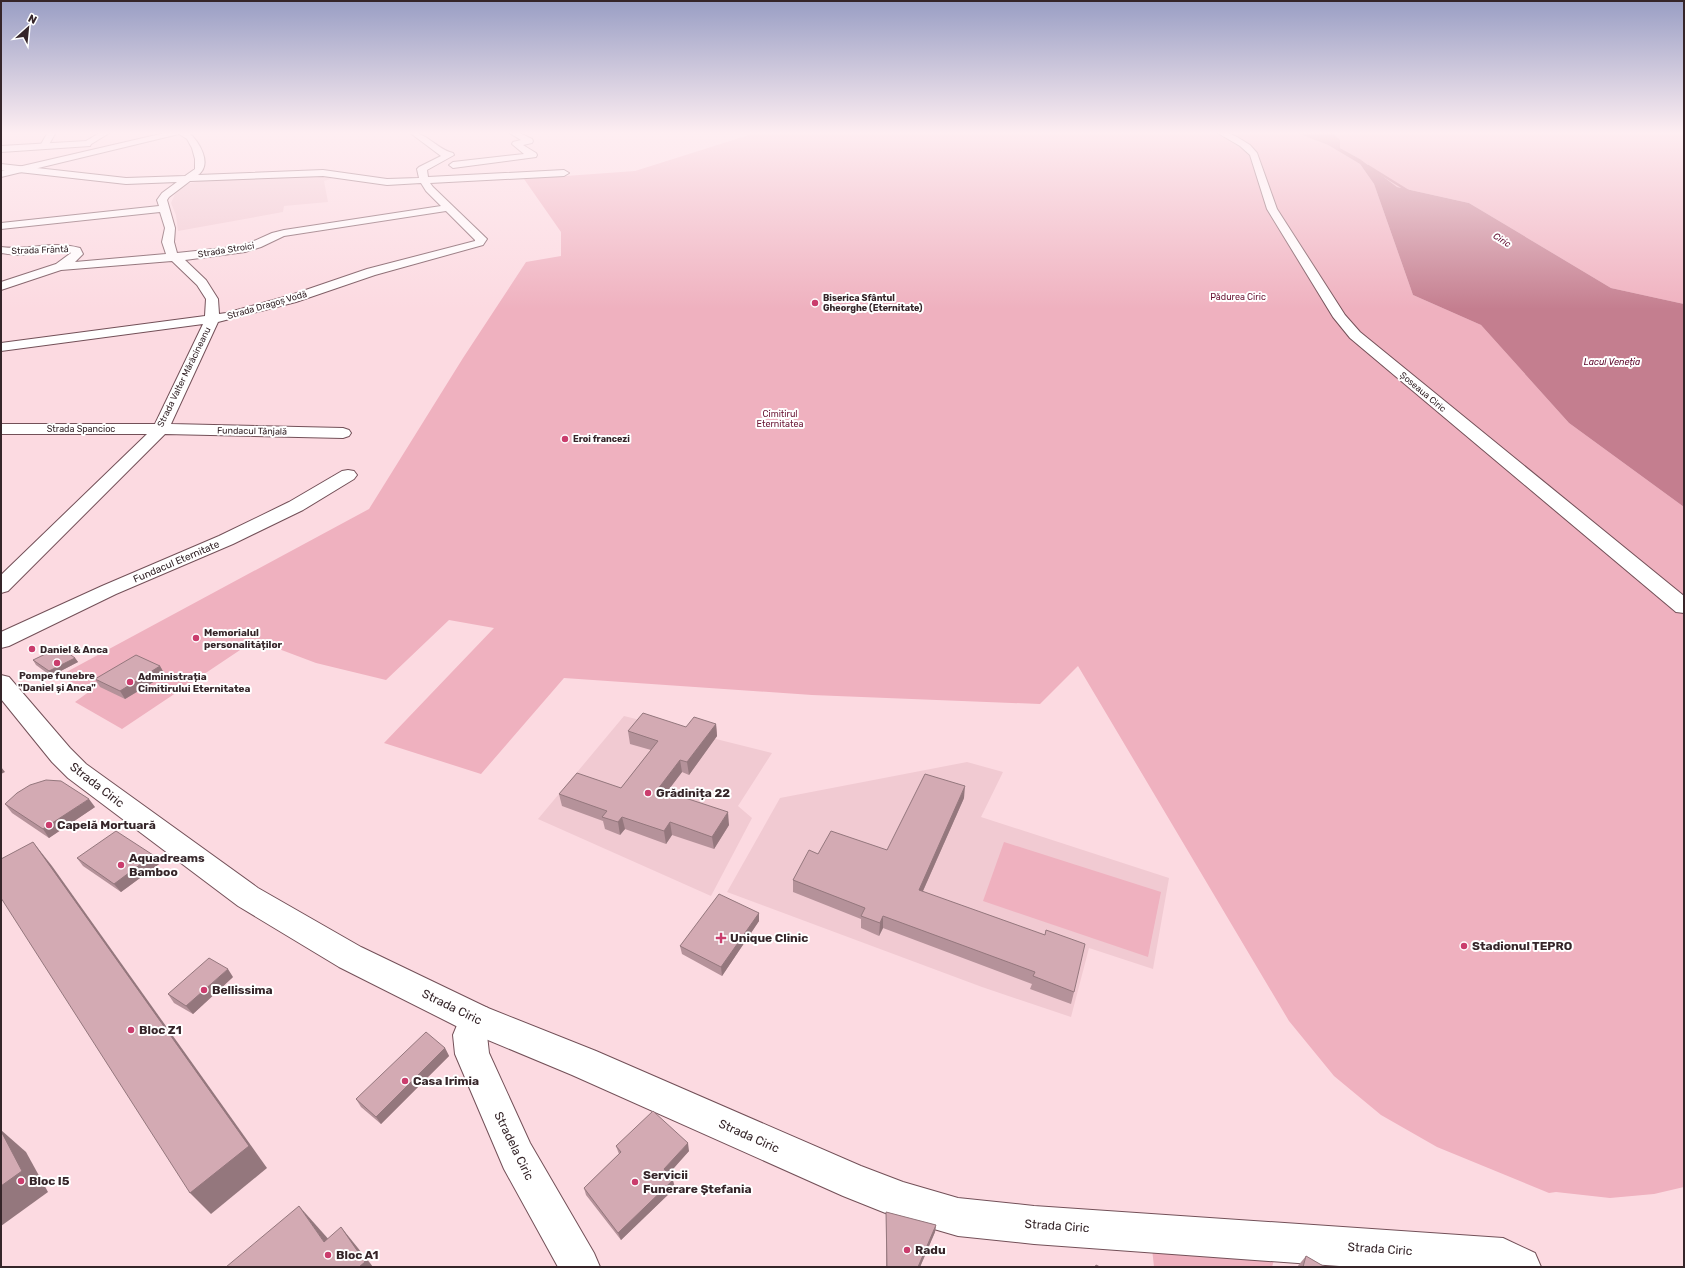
<svg xmlns="http://www.w3.org/2000/svg" width="1685" height="1268" viewBox="0 0 1685 1268" font-family="Rubik,sans-serif">
  <style>
    .built { fill: #f1cad2 }
    .green { fill: #efb1bf }
    .water { fill: #c47e8f }
    .lines { fill: none; stroke-linecap: round; stroke-linejoin: round }
    .stream { stroke: #c47e8f; stroke-width: 2.5 }
    .minor-casing { stroke: #735058; stroke-width: 2 }
    .tertiary-casing { stroke: #735058; stroke-width: 2 }
    .secondary-casing { stroke: #735058; stroke-width: 2 }
    .minor { fill: #fff; fill-rule: evenodd }
    .tertiary { fill: #fff; fill-rule: evenodd }
    .secondary { fill: #fff; fill-rule: evenodd }
    .wall { fill: #b5929a }
    .shaded-wall { fill: #94777d }
    .building { fill: #d3aab3; stroke: #94777d }
    .poi-dot { fill: #ca3d6d; stroke: #fff; stroke-width: 1.5 }
    .labels { text-anchor: middle; stroke-width: 4; stroke-linejoin: round; paint-order: stroke }
    .far-water-label { font-size: 9px; font-style: italic; fill: #5d0429; stroke: #fff }
    .far-street-label { font-size: 9px; fill: #352529; stroke: #fff }
    .far-park-label { font-size: 9px; fill: #691433; stroke: #fff }
    .far-poi-label { font-size: 9px; font-weight: bold; fill: #352529; stroke: #fff; text-anchor: start }
    .street-label { font-size: 10px; fill: #352529; stroke: #fff }
    .poi-label { font-size: 10px; font-weight: bold; fill: #352529; stroke: #fff; text-anchor: start }
    .near-street-label { font-size: 12px; fill: #352529; stroke: #fff }
    .near-poi-label { font-size: 12px; font-weight: bold; fill: #352529; stroke: #fff; text-anchor: start }
  </style>
  <rect width="100%" height="100%" fill="#fcdae1"/>
  <g class="built">
    <polygon points="318,173 336,177 324,181 328,202 284,206 283,212 178,231 176,215 171,203 175,194 186,184 211,179"/>
    <polygon points="624,716 772,753 738,806 752,818 711,896 538,819"/>
    <polygon points="967,762 1003,772 981,817 1169,878 1153,969 1089,948 1071,1017 982,987 727,892 780,798"/>
  </g>
  <g class="green">
    <polygon points="748,132 1294,132 1328,145 1360,164 1374,184 1413,295 1481,325 1569,423 1684,507 1684,1187 1654,1194 1610,1198 1556,1192 1549,1193 1437,1147 1381,1115 1334,1076 1289,1021 1078,666 1040,704 812,695 564,678 481,774 384,743 494,628 449,620 386,680 316,663 255,640 122,729 75,702 90,691 59,676 369,509 463,358 526,262 561,256 561,232 524,179 635,171 749,135"/>
    <polygon points="1332,132 1684,132 1684,304 1611,288 1469,203 1397,187 1360,159 1340,148"/>
    <polygon points="1004,842 1161,892 1148,957 983,901"/>
    <polygon points="1151,1239 1278,1247 1272,1267 1154,1267"/>
  </g>
  <polygon class="water" points="1294,132 1332,132 1340,140 1340,148 1360,159 1397,187 1469,203 1611,288 1684,304 1684,507 1569,423 1481,325 1413,295 1374,184 1360,164 1328,145"/>
  <g class="lines">
    <polyline class="stream" points="1368,166 1410,192"/>
    <g class="minor-casing">
      <g id="minor">
        <polygon points="48,132 56,132 47,148 41,148 40,146"/>
        <polygon points="101,132 111,132 88,146 82,146 81,144"/>
        <path d="M176,132H188C199,141 213,164 198,175L323,170L387,179L419,178L417,169L419,167L441,156L409,132C427,132 436,149 453,153L454,155L427,170L428,177L564,170L569,173L564,176L430,183L433,187L485,237L487,239L483,245L375,275L296,302L218,322L171,424L343,428L349,430L351,433L349,436L343,438L165,434L8,591L1,593V575L147,434H1V424H155L203,324L1,351V343L205,316L206,299L197,285L172,261L61,270L1,290V282L56,264L71,253C62,246 33,254 20,255C14,255 8,254 1,253V247C29,251 51,240 80,248L83,254L75,262L166,254L162,242L165,228L160,212L1,229V223L159,206L157,200L162,193L177,182L126,184L1,170V164L126,178L185,176L195,169V159L192,148L187,139ZM323,176L387,185L421,183L426,191L441,206L284,230L272,233L243,246L177,253L174,242L175,228L167,200L169,197L190,181ZM446,211L475,240V241L367,269L288,296L226,313L219,314L218,299L206,280L185,260L245,252L261,247L284,236Z"/>
        <polygon points="508,132 518,132 532,139 533,141 532,143 523,145 536,153 537,155 536,157 453,168 449,165 453,162 524,154 512,144 513,142 521,140"/>
        <polygon points="348,470 354,471 357,475 354,479 303,510 233,544 116,594 9,646 1,648 1,632 102,586 219,536 289,502 342,471"/>
        <polygon points="476,1004 488,1008 492,1019 487,1035 489,1053 530,1143 594,1253 600,1267 558,1267 504,1169 455,1054 453,1035 464,1008"/>
      </g>
    </g>
    <g class="tertiary-casing">
      <g id="tertiary">
        <polygon points="1216,132 1226,132 1237,137 1250,145 1257,153 1277,209 1345,315 1360,332 1684,596 1684,613 1676,612 1350,338 1333,317 1267,209 1250,155 1240,146"/>
        <polygon points="1,675 9,677 70,748 86,764 258,888 361,947 488,1008 596,1051 861,1166 903,1182 958,1198 1034,1206 1503,1238 1535,1253 1541,1267 1353,1267 1034,1244 958,1236 903,1220 843,1196 572,1075 464,1030 339,967 238,906 68,778 52,762 1,699"/>
      </g>
    </g>
    <g class="secondary-casing">
      <g id="secondary">
        <polygon points="169,132 183,132 179,134 1,177 1,171"/>
        <polygon points="87,141 91,144 90,146 1,152 1,146"/>
      </g>
    </g>
    <use href="#minor" class="minor"/>
    <use href="#tertiary" class="tertiary"/>
    <use href="#secondary" class="secondary"/>
  </g>
  <g class="wall">
    <polygon points="75,658 78,662 51,676 36,665 33,660"/>
    <polygon points="160,666 165,675 125,699 100,687 95,679"/>
    <polygon points="716,724 717,736 689,775 682,772 667,792 729,825 714,849 672,835 666,844 625,829 620,835 605,829 603,821 562,806 559,794 621,788 651,750 630,744 628,731 686,727"/>
    <polygon points="964,798 923,891 1074,992 1071,1004 1030,989 1032,984 883,928 879,936 861,928 861,919 793,892 793,880 818,854 887,850"/>
    <polygon points="5,804 95,807 49,838 12,813"/>
    <polygon points="153,855 159,864 121,892 83,866 77,858"/>
    <polygon points="759,913 759,921 722,976 682,954 680,946"/>
    <polygon points="233,977 193,1014 174,1003 168,994"/>
    <polygon points="445,1048 449,1056 381,1124 361,1107 356,1099"/>
    <polygon points="616,1146 689,1151 668,1174 675,1188 621,1240 586,1195 584,1188 619,1154"/>
    <polygon points="886,1212 936,1225 935,1232 920,1267 886,1267"/>
    <polygon points="1306,1256 1325,1267 1297,1267"/>
  </g>
  <g class="shaded-wall">
    <polygon points="75,658 78,662 51,676 49,671"/>
    <polygon points="160,666 165,675 125,699 120,691"/>
    <polygon points="716,724 717,736 689,775 687,762"/>
    <polygon points="680,760 682,772 660,801 658,789"/>
    <polygon points="1,767 5,772 1,774"/>
    <polygon points="965,786 964,798 918,902 919,890"/>
    <polygon points="89,799 95,807 49,838 43,829"/>
    <polygon points="728,812 729,825 714,849 712,837"/>
    <polygon points="622,817 625,829 620,835 618,822"/>
    <polygon points="670,822 672,835 666,844 664,831"/>
    <polygon points="33,842 52,866 267,1168 211,1214 190,1193"/>
    <polygon points="153,855 159,864 121,892 114,884"/>
    <polygon points="759,913 759,921 722,976 721,967"/>
    <polygon points="883,916 883,928 879,936 880,923"/>
    <polygon points="228,969 233,977 193,1014 186,1006"/>
    <polygon points="445,1048 449,1056 381,1124 376,1117"/>
    <polygon points="1,1130 26,1152 48,1192 1,1226"/>
    <polygon points="688,1143 689,1151 666,1177 664,1169"/>
    <polygon points="673,1180 675,1188 621,1240 618,1233"/>
    <polygon points="299,1206 331,1242 324,1242"/>
    <polygon points="936,1225 935,1232 920,1267 918,1267"/>
    <polygon points="341,1227 370,1263 373,1267 359,1267"/>
  </g>
  <g class="building">
    <polygon points="60,647 75,658 49,671 33,660"/>
    <polygon points="136,655 160,666 120,691 95,679"/>
    <polygon points="643,713 686,727 694,717 716,724 687,762 680,760 658,789 728,812 712,837 670,822 664,831 622,817 618,822 602,817 607,811 559,794 577,773 621,788 658,741 628,731"/>
    <polygon points="925,774 965,786 919,890 1045,935 1046,930 1085,944 1074,992 1033,976 1035,972 883,916 880,923 861,916 865,908 793,880 809,850 818,854 831,831 887,850"/>
    <polygon points="46,780 61,781 89,799 43,829 5,804 17,793 30,785"/>
    <polygon points="116,831 153,855 114,884 77,858"/>
    <polygon points="33,842 249,1146 190,1193 1,898 1,859"/>
    <polygon points="719,894 759,913 721,967 680,946"/>
    <polygon points="209,958 228,969 186,1006 168,994"/>
    <polygon points="426,1032 445,1048 376,1117 356,1099"/>
    <polygon points="653,1111 688,1143 664,1169 673,1180 618,1233 584,1188 621,1152 616,1146"/>
    <polygon points="1,1131 22,1171 1,1186"/>
    <polygon points="299,1206 324,1242 341,1227 365,1262 359,1267 226,1267"/>
    <polygon points="886,1212 936,1225 918,1267 887,1267"/>
    <polygon points="1306,1256 1325,1267 1303,1267"/>
    <polygon points="1096,1265 1100,1267 1095,1267"/>
  </g>
  <linearGradient id="sky" x2="0" y2="1"><stop stop-color="#999ec4"/><stop offset="0.43" stop-color="#feeef2"/><stop offset="1" stop-color="#feeef2" stop-opacity="0"/></linearGradient>
  <rect width="1685" height="309" fill="url(#sky)"/>
  <g class="poi-dot">
    <circle cx="815" cy="303" r="4"/>
    <circle cx="565" cy="439" r="4"/>
    <circle cx="196" cy="638" r="4"/>
    <circle cx="32" cy="649" r="4"/>
    <circle cx="57" cy="663" r="4"/>
    <circle cx="130" cy="682" r="4"/>
    <circle cx="648" cy="793" r="4"/>
    <circle cx="49" cy="825" r="4"/>
    <circle cx="121" cy="865" r="4"/>
    <path d="M719 932h4v4h4v4h-4v4h-4v-4h-4v-4h4z"/>
    <circle cx="1464" cy="946" r="4"/>
    <circle cx="204" cy="990" r="4"/>
    <circle cx="131" cy="1030" r="4"/>
    <circle cx="405" cy="1081" r="4"/>
    <circle cx="21" cy="1181" r="4"/>
    <circle cx="635" cy="1182" r="4"/>
    <circle cx="907" cy="1250" r="4"/>
    <circle cx="328" cy="1255" r="4"/>
  </g>
  <g class="labels">
    <g class="far-water-label">
      <text transform="translate(1502 240) rotate(32)" y="3">Ciric</text>
      <text x="1612" y="365">Lacul Veneția</text>
    </g>
    <g class="far-street-label">
      <text transform="translate(40 250) rotate(-2)" y="3">Strada Frântă</text>
      <text transform="translate(226 250) rotate(-9)" y="3">Strada Stroici</text>
      <text transform="translate(267 305) rotate(-16)" y="3">Strada Dragoș Vodă</text>
      <text transform="translate(184 377) rotate(-64)" y="3">Strada Valter Mărăcineanu</text>
      <text transform="translate(1423 392) rotate(40)" y="3">Șoseaua Ciric</text>
      <text x="81" y="432">Strada Spancioc</text>
      <text transform="translate(252 431) rotate(1)" y="3">Fundacul Tânjală</text>
    </g>
    <g class="far-park-label">
      <text x="1238" y="300">Pădurea Ciric</text>
      <text x="780" y="417">Cimitirul<tspan x="780" dy="10">Eternitatea</tspan></text>
    </g>
    <g class="far-poi-label">
      <text x="823" y="301">Biserica Sfântul<tspan x="823" dy="10">Gheorghe (Eternitate)</tspan></text>
      <text x="573" y="442">Eroi francezi</text>
    </g>
    <g class="street-label">
      <text transform="translate(176 561) rotate(-23)" y="4">Fundacul Eternitate</text>
    </g>
    <g class="poi-label">
      <text x="204" y="636">Memorialul<tspan x="204" dy="12">personalităților</tspan></text>
      <text x="40" y="653">Daniel &amp; Anca</text>
      <text x="57" y="679" text-anchor="middle">Pompe funebre<tspan x="57" dy="12">"Daniel și Anca"</tspan></text>
      <text x="138" y="680">Administrația<tspan x="138" dy="12">Cimitirului Eternitatea</tspan></text>
    </g>
    <g class="near-street-label">
      <text transform="translate(97 785) rotate(38)" y="4">Strada Ciric</text>
      <text transform="translate(452 1007) rotate(26)" y="4">Strada Ciric</text>
      <text transform="translate(749 1136) rotate(24)" y="4">Strada Ciric</text>
      <text transform="translate(514 1146) rotate(64)" y="4">Stradela Ciric</text>
      <text transform="translate(1057 1226) rotate(4)" y="4">Strada Ciric</text>
      <text transform="translate(1380 1249) rotate(4)" y="4">Strada Ciric</text>
    </g>
    <g class="near-poi-label">
      <text x="656" y="797">Grădinița 22</text>
      <text x="57" y="829">Capelă Mortuară</text>
      <text x="129" y="862">Aquadreams<tspan x="129" dy="14">Bamboo</tspan></text>
      <text x="730" y="942">Unique Clinic</text>
      <text x="1472" y="950">Stadionul TEPRO</text>
      <text x="212" y="994">Bellissima</text>
      <text x="139" y="1034">Bloc Z1</text>
      <text x="413" y="1085">Casa Irimia</text>
      <text x="643" y="1179">Servicii<tspan x="643" dy="14">Funerare Ștefania</tspan></text>
      <text x="29" y="1185">Bloc I5</text>
      <text x="915" y="1254">Radu</text>
      <text x="336" y="1259">Bloc A1</text>
    </g>
  </g>
  <rect width="1685" height="1268" fill="none" stroke="#352529" stroke-width="4"/>
  <g transform="translate(28 28) rotate(27)" stroke="#ffffff" stroke-width="3" paint-order="stroke">
  <path d="M0-3L7 15L0 10L-7 15Z" fill="#352529"/>
  <text y="-6" font-size="11" font-weight="bold" text-anchor="middle" fill="#352529">N</text>
  </g>
</svg>
